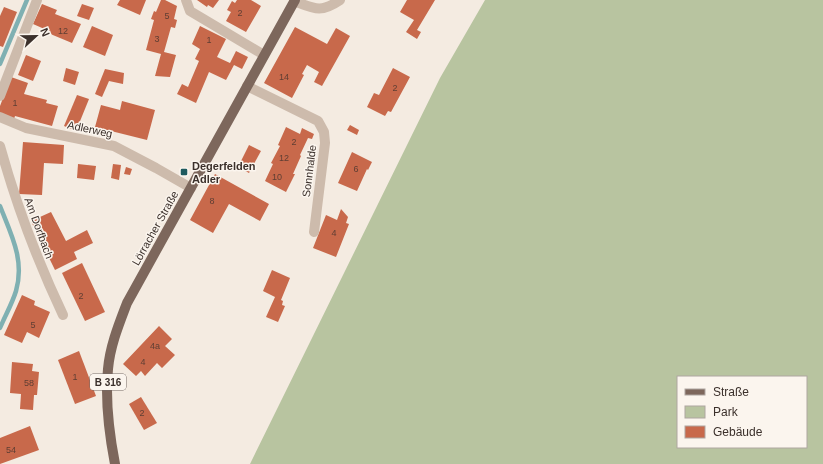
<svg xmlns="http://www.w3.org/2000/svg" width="823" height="464" viewBox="0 0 823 464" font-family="Arial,sans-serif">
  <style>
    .green { fill: #b8c4a0; fill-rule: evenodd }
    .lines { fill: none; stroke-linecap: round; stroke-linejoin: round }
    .stream { stroke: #7fb0b2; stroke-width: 4.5 }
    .building { fill: #c8694b }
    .minor { stroke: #cdbbac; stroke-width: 10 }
    .primary { stroke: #7d675c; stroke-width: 10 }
    .poi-dot { fill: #1f5a5e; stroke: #fbf5ee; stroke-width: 1.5 }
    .labels { text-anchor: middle; stroke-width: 3; stroke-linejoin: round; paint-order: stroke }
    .number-label { font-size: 9px; fill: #5e3e33 }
    .shield { fill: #fbf5ee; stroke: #756b66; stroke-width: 1 }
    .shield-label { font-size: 10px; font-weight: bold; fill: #3b302b }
    .street-label { font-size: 11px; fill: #3b302b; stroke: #fbf5ee }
    .poi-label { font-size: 11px; font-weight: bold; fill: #3b302b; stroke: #fbf5ee; text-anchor: start }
  </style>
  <rect width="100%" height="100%" fill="#f4ebe1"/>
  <path class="green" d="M485,0H823V464H250L440,78ZM678,377H806V447H678Z"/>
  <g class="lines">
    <g class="stream">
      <polyline points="0,64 27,0"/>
      <path d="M0,206C11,234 25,260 16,291C12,304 5,316 0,328"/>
    </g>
  </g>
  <g class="building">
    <polygon points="120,0 146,0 140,15 117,5"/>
    <polygon points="161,0 165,0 177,6 174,19 177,20 175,28 171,27 164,52 176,55 170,77 155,76 161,54 146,50 154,20 151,19 154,11 156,12"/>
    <polygon points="197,0 219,0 213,8 208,5 207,7"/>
    <polygon points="237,0 251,0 261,6 246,32 226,21 231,12 227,10 232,1 235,3"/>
    <polygon points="407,0 435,0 417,30 421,32 417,39 406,32 414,20 400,12"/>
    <polygon points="42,4 57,10 55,14 81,24 72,43 48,33 49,31 33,24"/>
    <polygon points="82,4 94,8 89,20 77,16"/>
    <polygon points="4,7 17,12 3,47 0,46 0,16"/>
    <polygon points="92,26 113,35 105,56 83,47"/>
    <polygon points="200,26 226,39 217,57 230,63 236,51 248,57 242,69 234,65 226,80 209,72 196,103 177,94 182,84 188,87 199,61 195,59 200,49 192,44"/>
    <polygon points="295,27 327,44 336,28 350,36 322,86 314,82 319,72 307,65 302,74 304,75 292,98 264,83"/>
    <polygon points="26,55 41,61 33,81 18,75"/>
    <polygon points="66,68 79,72 75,85 63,81"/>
    <polygon points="393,68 410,77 391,112 388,111 385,116 367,107 374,93 379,95"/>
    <polygon points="105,69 124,73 123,84 109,81 102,97 95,94"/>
    <polygon points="11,77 28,83 24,94 47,100 46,103 58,106 52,126 15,116 14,119 0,113 0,106"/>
    <polygon points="77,95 89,99 76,131 64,126"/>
    <polygon points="122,101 155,110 147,140 95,127 101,105 120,110"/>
    <polygon points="350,125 359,130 357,135 347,130"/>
    <polygon points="286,127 300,134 302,128 314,134 312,139 308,138 300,155 301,156 293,174 295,174 286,192 265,181 273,164 271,163 280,146 278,145"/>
    <polygon points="23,142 64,145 63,164 44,163 42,195 19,194"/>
    <polygon points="249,145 261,151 249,173 238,167"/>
    <polygon points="352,152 372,162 368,170 367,169 357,191 338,183"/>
    <polygon points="78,164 96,166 94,180 77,178"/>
    <polygon points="113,164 121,165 119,180 111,178"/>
    <polygon points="126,167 132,169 130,175 124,174"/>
    <polygon points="215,174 269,204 260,221 229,204 213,233 190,220"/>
    <polygon points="341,209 348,217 346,223 349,224 336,257 313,248 326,215 337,220"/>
    <polygon points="51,212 66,241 87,230 93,243 74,252 77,259 55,270 31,221"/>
    <polygon points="82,263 105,312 85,321 62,273"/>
    <polygon points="272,270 290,278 281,300 283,301 282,305 285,306 278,322 266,317 275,297 263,291"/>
    <polygon points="22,295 35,301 34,305 50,312 39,338 27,332 22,343 4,335"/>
    <polygon points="159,326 172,339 165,346 175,355 162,368 157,363 145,376 141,371 136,376 123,364"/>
    <polygon points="79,351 96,396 75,404 58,360"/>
    <polygon points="12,362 33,364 32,371 39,372 37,395 34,395 33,410 20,409 21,394 10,393"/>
    <polygon points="141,397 157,423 144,430 129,404"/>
    <polygon points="30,426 39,450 0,464 0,438"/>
  </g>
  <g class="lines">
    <g class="minor">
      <polyline points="186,0 190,11 264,55"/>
      <path d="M294,1C315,9 321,13 340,0"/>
      <polyline points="247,86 318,121 324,132 325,143 314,232"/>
      <polyline points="0,96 37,0"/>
      <polyline points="0,117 26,128 114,146 156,168 191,188"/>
      <path d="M0,146C16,204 37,260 63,315"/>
    </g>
    <path class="primary" d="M115,464C109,433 105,400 108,369C110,346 119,324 127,303L295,0"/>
  </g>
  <rect class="poi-dot" x="180" y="168" width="8" height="8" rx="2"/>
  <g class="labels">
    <g class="number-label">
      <text x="240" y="16">2</text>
      <text x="167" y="19">5</text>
      <text x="63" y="34">12</text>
      <text x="157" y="42">3</text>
      <text x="209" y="43">1</text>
      <text x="284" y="80">14</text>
      <text x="395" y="91">2</text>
      <text x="15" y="106">1</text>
      <text x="294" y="145">2</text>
      <text x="284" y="161">12</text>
      <text x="356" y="172">6</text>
      <text x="277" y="180">10</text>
      <text x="212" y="204">8</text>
      <text x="334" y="236">4</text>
      <text x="81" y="299">2</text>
      <text x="33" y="328">5</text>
      <text x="155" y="349">4a</text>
      <text x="143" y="365">4</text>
      <text x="75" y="380">1</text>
      <text x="29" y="386">58</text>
      <text x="142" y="416">2</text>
      <text x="11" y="453">54</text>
    </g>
    <rect class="shield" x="90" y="374" width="36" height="16" rx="3"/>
    <g class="shield-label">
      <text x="108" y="386">B 316</text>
    </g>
    <g class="street-label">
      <text transform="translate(90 129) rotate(12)" y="4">Adlerweg</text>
      <text transform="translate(309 171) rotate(-83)" y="4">Sonnhalde</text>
      <text transform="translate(39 228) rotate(70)" y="4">Am Dorfbach</text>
      <text transform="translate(155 228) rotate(-61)" y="4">Lörracher Straße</text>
    </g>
    <g class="poi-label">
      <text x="192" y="170">Degerfelden<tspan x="192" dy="13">Adler</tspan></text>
    </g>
  </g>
  <rect x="677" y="376" width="130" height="72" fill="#fbf5ee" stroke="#aea6a0"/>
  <rect x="685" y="389" width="20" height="6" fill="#7d675c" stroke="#aea6a0"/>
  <text x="713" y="396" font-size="12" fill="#3b302b">Straße</text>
  <rect x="685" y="406" width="20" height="12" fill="#b8c4a0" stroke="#aea6a0"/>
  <text x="713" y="416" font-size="12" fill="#3b302b">Park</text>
  <rect x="685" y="426" width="20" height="12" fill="#c8694b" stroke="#aea6a0"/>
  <text x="713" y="436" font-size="12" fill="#3b302b">Gebäude</text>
  <g transform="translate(36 36) rotate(68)" stroke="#fbf5ee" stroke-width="3" paint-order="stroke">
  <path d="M0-3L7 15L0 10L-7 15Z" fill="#3b302b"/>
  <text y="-6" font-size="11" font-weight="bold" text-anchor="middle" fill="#3b302b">N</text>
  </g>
</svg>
